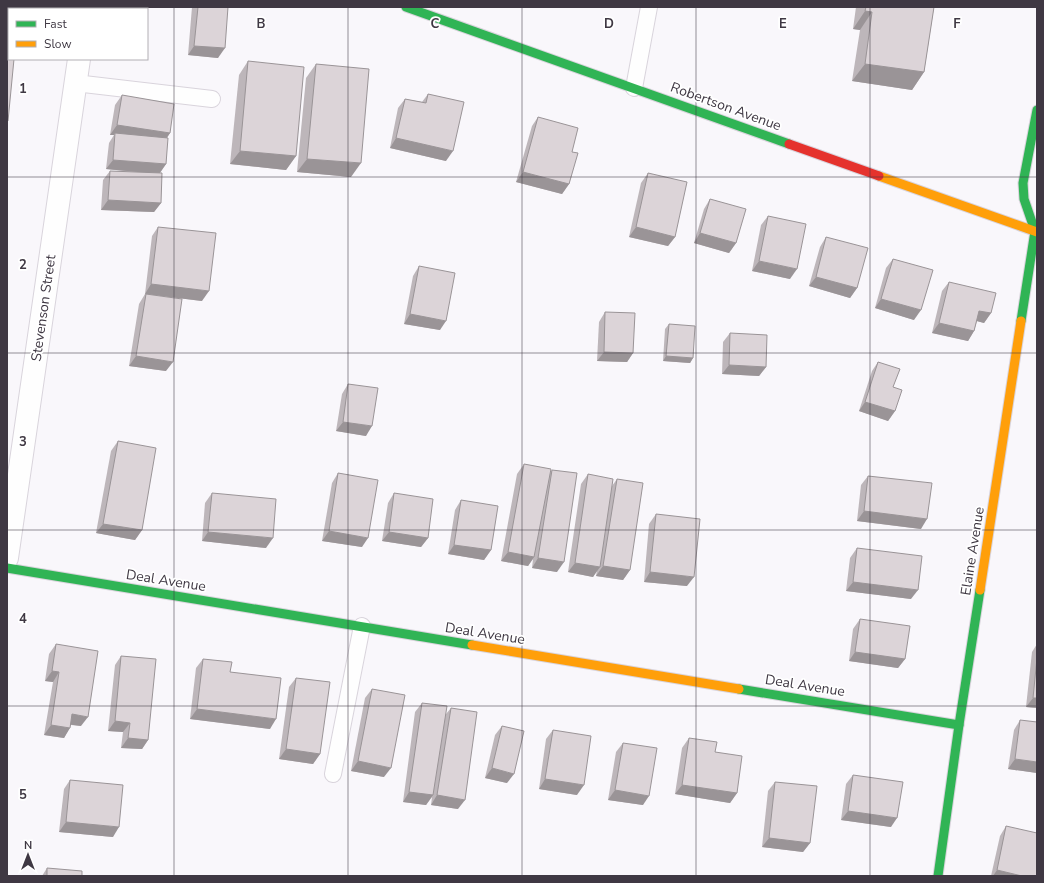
<svg xmlns="http://www.w3.org/2000/svg" width="1044" height="883" viewBox="0 0 1044 883" font-family="'Nunito Sans',sans-serif">
  <style>
    .lines { fill: none; stroke-linecap: round; stroke-linejoin: round }
    .lane-casing { stroke: #d9d4dc; stroke-width: 18 }
    .street-casing { stroke: #d9d4dc; stroke-width: 24 }
    .fast-casing { stroke: #d9d4dc; stroke-width: 11 }
    .slow-casing { stroke: #d9d4dc; stroke-width: 11 }
    .jam-casing { stroke: #d9d4dc; stroke-width: 11 }
    .lane { stroke: #fefefe; stroke-width: 16 }
    .street { stroke: #fefefe; stroke-width: 22 }
    .fast { stroke: #30b455; stroke-width: 9 }
    .slow { stroke: #ff9f0a; stroke-width: 9 }
    .jam { stroke: #e5322d; stroke-width: 9 }
    .wall { fill: #bdb6ba }
    .shaded-wall { fill: #9a9497 }
    .building { fill: #dcd4d8; stroke: #9a9497 }
    .grid { fill: none; stroke: #3f3843; stroke-width: 1; stroke-opacity: 0.55 }
    .labels { text-anchor: middle; stroke-width: 3.5; stroke-linejoin: round; paint-order: stroke }
    .street-label { font-size: 14px; fill: #3f3843; stroke: #fff }
    .grid-label { font-size: 13px; text-anchor: middle; font-weight: bold; fill: #3f3843; stroke: #fff; stroke-width: 3.5; stroke-linejoin: round; paint-order: stroke }
  </style>
  <rect width="100%" height="100%" fill="#f9f7fb"/>
  <g class="lines">
    <g class="lane-casing">
      <g id="lane">
        <polyline points="75,83 212,99"/>
        <polyline points="634,88 649,7"/>
        <polyline points="333,774 362,626"/>
      </g>
    </g>
    <g class="street-casing">
      <g id="street">
        <polyline points="86,9 86,7"/>
        <polyline points="7,558 79,59"/>
      </g>
    </g>
    <g class="fast-casing">
      <g id="fast">
        <polyline points="406,7 789,144"/>
        <polyline points="1021,321 1035,231 1024,199 1023,183 1037,110"/>
        <polyline points="7,568 472,645"/>
        <polyline points="739,689 959,725"/>
        <polyline points="938,876 959,725 980,590"/>
      </g>
    </g>
    <g class="slow-casing">
      <g id="slow">
        <polyline points="879,176 1037,232"/>
        <polyline points="980,590 1021,321"/>
        <polyline points="472,645 739,689"/>
      </g>
    </g>
    <g class="jam-casing">
      <polyline id="jam" points="789,144 879,176"/>
    </g>
    <use href="#lane" class="lane"/>
    <use href="#street" class="street"/>
    <use href="#fast" class="fast"/>
    <use href="#slow" class="slow"/>
    <use href="#jam" class="jam"/>
  </g>
  <g class="wall">
    <polygon points="192,7 228,7 218,58 188,55"/>
    <polygon points="856,7 934,7 924,72 912,90 852,81 860,30 853,29"/>
    <polygon points="248,61 296,156 286,170 230,164 239,75"/>
    <polygon points="316,64 351,177 297,172 306,78"/>
    <polygon points="428,94 446,161 390,148 398,108 405,99 422,102"/>
    <polygon points="122,95 170,133 167,138 166,164 160,173 161,203 154,212 101,210 103,180 110,171 133,172 106,169 109,143 114,135 110,135 115,105"/>
    <polygon points="538,117 572,152 569,184 562,194 516,182 532,126"/>
    <polygon points="648,173 675,237 668,246 629,237 641,183"/>
    <polygon points="710,199 736,243 729,253 694,243 704,209"/>
    <polygon points="768,216 790,279 752,271 761,225"/>
    <polygon points="158,227 202,301 153,295 166,371 129,366 139,304 145,294 152,236"/>
    <polygon points="826,237 857,288 850,298 809,286 820,247"/>
    <polygon points="893,259 914,320 875,308 886,268"/>
    <polygon points="419,266 440,330 404,324 413,276"/>
    <polygon points="949,282 991,313 984,323 977,321 974,331 968,341 932,333 942,291"/>
    <polygon points="605,312 633,353 627,362 597,361 599,322"/>
    <polygon points="669,324 693,358 690,363 663,361 665,329"/>
    <polygon points="730,333 766,367 759,376 722,374 723,342"/>
    <polygon points="878,362 893,387 895,411 888,421 859,411 872,371"/>
    <polygon points="348,384 366,436 336,431 342,394"/>
    <polygon points="118,441 142,530 135,540 96,533 111,451"/>
    <polygon points="524,464 550,473 552,470 557,572 532,568 533,559 528,566 501,561 517,474"/>
    <polygon points="338,473 362,547 322,541 332,483"/>
    <polygon points="588,474 612,486 617,479 630,570 623,580 596,576 597,570 593,577 568,572 581,484"/>
    <polygon points="868,476 921,529 857,521 861,485"/>
    <polygon points="212,493 266,548 202,541 205,503"/>
    <polygon points="394,493 428,538 421,547 382,541 388,503"/>
    <polygon points="461,500 491,550 484,560 448,554 455,510"/>
    <polygon points="656,514 687,586 644,582 649,524"/>
    <polygon points="857,548 911,599 846,591 850,558"/>
    <polygon points="860,619 905,659 898,668 849,661 853,629"/>
    <polygon points="56,644 81,726 71,725 64,738 44,735 53,682 45,681 49,654"/>
    <polygon points="1037,644 1037,708 1026,707 1032,652"/>
    <polygon points="121,656 148,740 142,749 121,748 123,732 108,731 115,665"/>
    <polygon points="203,659 230,672 270,729 190,719 196,668"/>
    <polygon points="296,678 320,754 313,764 279,759 289,687"/>
    <polygon points="372,689 384,777 351,771 365,698"/>
    <polygon points="422,703 446,714 451,708 458,809 431,805 432,797 426,805 403,802 415,712"/>
    <polygon points="1020,720 1037,773 1008,769 1014,730"/>
    <polygon points="502,726 507,783 485,778 495,735"/>
    <polygon points="553,730 577,795 539,789 546,739"/>
    <polygon points="689,738 737,793 730,803 675,794 682,748"/>
    <polygon points="623,743 643,805 608,800 616,752"/>
    <polygon points="853,775 891,827 841,820 846,784"/>
    <polygon points="70,780 113,837 59,832 64,789"/>
    <polygon points="775,782 810,843 803,852 762,847 768,791"/>
    <polygon points="1006,826 1037,876 991,876 1000,836"/>
    <polygon points="47,868 82,876 42,876"/>
  </g>
  <g class="shaded-wall">
    <polygon points="865,11 872,12 860,30 853,29"/>
    <polygon points="194,46 225,48 218,58 188,55"/>
    <polygon points="865,64 924,72 912,90 852,81"/>
    <polygon points="117,125 170,133 163,143 115,133 114,135 110,135"/>
    <polygon points="396,138 453,151 446,161 390,148"/>
    <polygon points="240,151 296,156 286,170 230,164"/>
    <polygon points="307,159 361,163 351,177 297,172"/>
    <polygon points="113,160 166,164 159,174 106,169"/>
    <polygon points="523,172 569,184 562,194 516,182"/>
    <polygon points="108,200 161,203 154,212 101,210"/>
    <polygon points="636,227 675,237 668,246 629,237"/>
    <polygon points="700,233 736,243 729,253 694,243"/>
    <polygon points="759,261 797,269 790,279 752,271"/>
    <polygon points="816,277 857,288 850,298 809,286"/>
    <polygon points="151,284 209,291 202,301 145,294"/>
    <polygon points="881,299 921,310 914,320 875,308"/>
    <polygon points="979,311 991,313 984,323 973,320"/>
    <polygon points="410,314 446,321 440,330 404,324"/>
    <polygon points="939,323 974,331 968,341 932,333"/>
    <polygon points="604,352 633,353 627,362 597,361"/>
    <polygon points="136,356 173,362 166,371 129,366"/>
    <polygon points="666,356 693,358 690,363 663,361"/>
    <polygon points="729,365 766,367 759,376 722,374"/>
    <polygon points="865,402 895,411 888,421 859,411"/>
    <polygon points="343,422 372,426 366,436 336,431"/>
    <polygon points="864,511 927,519 921,529 857,521"/>
    <polygon points="103,524 142,530 135,540 96,533"/>
    <polygon points="329,531 368,538 362,547 322,541"/>
    <polygon points="208,532 273,538 266,548 202,541"/>
    <polygon points="389,532 428,538 421,547 382,541"/>
    <polygon points="454,545 491,550 484,560 448,554"/>
    <polygon points="508,552 534,557 528,566 501,561"/>
    <polygon points="538,558 564,562 557,572 532,568"/>
    <polygon points="575,563 600,567 593,577 568,572"/>
    <polygon points="603,566 630,570 623,580 596,576"/>
    <polygon points="650,572 694,577 687,586 644,582"/>
    <polygon points="853,582 918,590 911,599 846,591"/>
    <polygon points="855,652 905,659 898,668 849,661"/>
    <polygon points="52,671 59,672 53,682 45,681"/>
    <polygon points="1033,698 1037,698 1037,708 1026,707"/>
    <polygon points="197,709 276,719 270,729 190,719"/>
    <polygon points="72,714 88,717 81,726 66,724"/>
    <polygon points="115,721 130,723 123,732 108,731"/>
    <polygon points="51,725 70,728 64,738 44,735"/>
    <polygon points="128,738 148,740 142,749 121,748"/>
    <polygon points="286,749 320,754 313,764 279,759"/>
    <polygon points="1015,759 1037,762 1037,773 1008,769"/>
    <polygon points="358,761 391,768 384,777 351,771"/>
    <polygon points="492,768 514,774 507,783 485,778"/>
    <polygon points="545,779 584,785 577,795 539,789"/>
    <polygon points="682,785 737,793 730,803 675,794"/>
    <polygon points="615,790 649,796 643,805 608,800"/>
    <polygon points="409,792 433,795 426,805 403,802"/>
    <polygon points="437,795 465,800 458,809 431,805"/>
    <polygon points="848,811 897,818 891,827 841,820"/>
    <polygon points="66,822 119,827 113,837 59,832"/>
    <polygon points="769,838 810,843 803,852 762,847"/>
    <polygon points="997,870 1022,876 993,876"/>
  </g>
  <g class="building">
    <polygon points="7,7 18,7 18,9 9,9 9,59 14,59 8,121 7,121"/>
    <polygon points="198,7 228,7 225,48 194,46"/>
    <polygon points="866,7 934,7 924,72 865,64 872,12 865,11"/>
    <polygon points="248,61 304,67 296,156 240,151"/>
    <polygon points="316,64 369,69 361,163 307,159"/>
    <polygon points="428,94 464,102 453,151 396,138 405,99 426,103"/>
    <polygon points="122,95 174,104 170,133 117,125"/>
    <polygon points="538,117 578,128 572,152 578,153 569,184 523,172"/>
    <polygon points="115,133 168,138 166,164 113,160"/>
    <polygon points="110,171 162,173 161,203 108,200"/>
    <polygon points="648,173 687,182 675,237 636,227"/>
    <polygon points="710,199 746,209 736,243 700,233"/>
    <polygon points="768,216 806,224 797,269 759,261"/>
    <polygon points="158,227 216,233 209,291 151,284"/>
    <polygon points="826,237 868,248 857,288 816,277"/>
    <polygon points="893,259 933,270 921,310 881,299"/>
    <polygon points="419,266 455,273 446,321 410,314"/>
    <polygon points="949,282 996,293 991,313 979,311 974,331 939,323"/>
    <polygon points="146,294 182,299 173,362 136,356"/>
    <polygon points="605,312 635,313 633,353 604,352"/>
    <polygon points="669,324 695,326 693,358 666,356"/>
    <polygon points="730,333 767,335 766,367 729,365"/>
    <polygon points="878,362 900,369 893,387 902,390 895,411 865,402"/>
    <polygon points="348,384 378,388 372,426 343,422"/>
    <polygon points="118,441 156,448 142,530 103,524"/>
    <polygon points="524,464 551,469 534,557 508,552"/>
    <polygon points="552,470 577,473 564,562 538,558"/>
    <polygon points="338,473 378,480 368,538 329,531"/>
    <polygon points="588,474 613,479 600,567 575,563"/>
    <polygon points="868,476 932,483 927,519 864,511"/>
    <polygon points="617,479 643,483 630,570 603,566"/>
    <polygon points="212,493 276,499 273,538 208,532"/>
    <polygon points="394,493 433,499 428,538 389,532"/>
    <polygon points="461,500 498,506 491,550 454,545"/>
    <polygon points="656,514 700,519 694,577 650,572"/>
    <polygon points="857,548 922,556 918,590 853,582"/>
    <polygon points="860,619 910,626 905,659 855,652"/>
    <polygon points="56,644 98,651 88,717 72,714 70,728 51,725 59,672 52,671"/>
    <polygon points="121,656 156,659 148,740 128,738 130,723 115,721"/>
    <polygon points="1037,658 1037,698 1033,698"/>
    <polygon points="203,659 232,662 230,672 281,678 276,719 197,709"/>
    <polygon points="296,678 330,682 320,754 286,749"/>
    <polygon points="372,689 405,695 391,768 358,761"/>
    <polygon points="422,703 447,706 433,795 409,792"/>
    <polygon points="451,708 477,712 465,800 437,795"/>
    <polygon points="1020,720 1037,722 1037,762 1015,759"/>
    <polygon points="502,726 524,731 514,774 492,768"/>
    <polygon points="553,730 591,736 584,785 545,779"/>
    <polygon points="689,738 717,742 715,752 742,756 737,793 682,785"/>
    <polygon points="623,743 657,748 649,796 615,790"/>
    <polygon points="853,775 903,782 897,818 848,811"/>
    <polygon points="70,780 123,785 119,827 66,822"/>
    <polygon points="775,782 817,786 810,843 769,838"/>
    <polygon points="1006,826 1037,833 1037,876 1022,876 997,870"/>
    <polygon points="47,868 82,871 82,876 47,876"/>
  </g>
  <path class="grid" d="M174,7V876M348,7V876M522,7V876M696,7V876M870,7V876M7,177H1037M7,353H1037M7,530H1037M7,706H1037"/>
  <g class="labels">
    <g class="street-label">
      <text transform="translate(726 106) rotate(20)" y="5">Robertson Avenue</text>
      <text transform="translate(43 308) rotate(-82)" y="5">Stevenson Street</text>
      <text transform="translate(972 551) rotate(-81)" y="5">Elaine Avenue</text>
      <text transform="translate(166 580) rotate(9)" y="5">Deal Avenue</text>
      <text transform="translate(485 633) rotate(9)" y="5">Deal Avenue</text>
      <text transform="translate(805 685) rotate(9)" y="5">Deal Avenue</text>
    </g>
  </g>
  <g class="grid-label">
    <text x="261" y="28">B</text>
    <text x="435" y="28">C</text>
    <text x="609" y="28">D</text>
    <text x="783" y="28">E</text>
    <text x="957" y="28">F</text>
    <text x="23" y="93">1</text>
    <text x="23" y="269">2</text>
    <text x="23" y="446">3</text>
    <text x="23" y="623">4</text>
    <text x="23" y="799">5</text>
  </g>
  <rect width="1044" height="883" fill="none" stroke="#3f3843" stroke-width="16"/>
  <rect x="8" y="8" width="140" height="52" fill="#ffffff" stroke="#b2afb4"/>
  <rect x="16" y="21" width="20" height="6" fill="#30b455" stroke="#b2afb4"/>
  <text x="44" y="28" font-size="12" fill="#3f3843">Fast</text>
  <rect x="16" y="41" width="20" height="6" fill="#ff9f0a" stroke="#b2afb4"/>
  <text x="44" y="48" font-size="12" fill="#3f3843">Slow</text>
  <g transform="translate(28 855)" stroke="#ffffff" stroke-width="3" paint-order="stroke">
  <path d="M0-3L7 15L0 10L-7 15Z" fill="#3f3843"/>
  <text y="-6" font-size="11" font-weight="bold" text-anchor="middle" fill="#3f3843">N</text>
  </g>
</svg>
